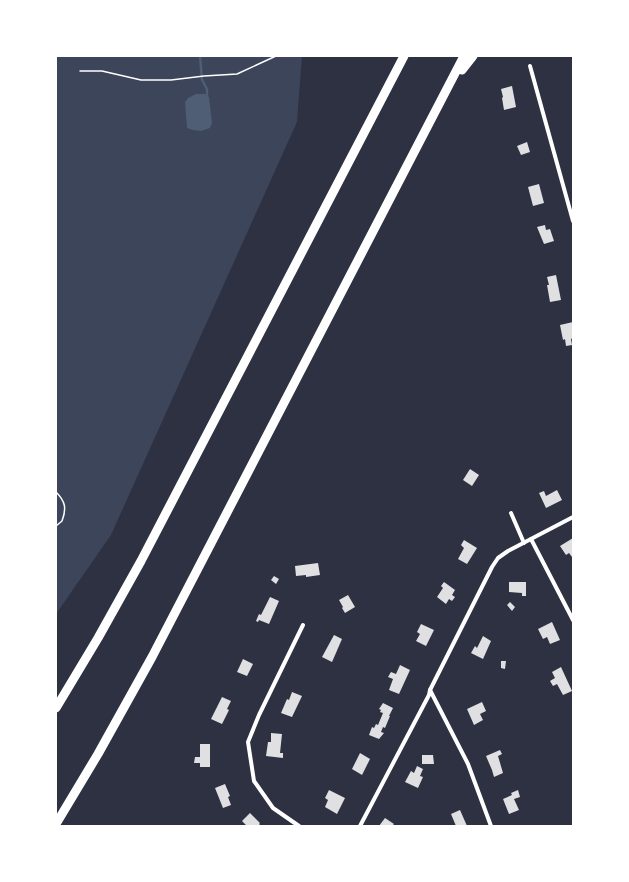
<svg xmlns="http://www.w3.org/2000/svg" width="629" height="882" viewBox="0 0 629 882" font-family="'PT Sans',sans-serif">
  <style>
    .green { fill: #3c4559 }
    .water { fill: #4f5d75 }
    .lines { fill: none; stroke-linecap: round; stroke-linejoin: round }
    .stream { stroke: #4f5d75; stroke-width: 2.5 }
    .building { fill: #e0e0e3 }
    .path { stroke: #fff; stroke-width: 1.5 }
    .minor { stroke: #fff; stroke-width: 4 }
    .motorway { stroke: #fff; stroke-width: 9 }
  </style>
  <rect width="100%" height="100%" fill="#2d3142"/>
  <polygon class="green" points="56,56 302,56 297,122 111,535 56,614"/>
  <polygon class="water" points="196,94 205,94 209,97 212,123 210,128 201,131 193,130 187,128 185,102 188,98"/>
  <g class="lines">
    <polyline class="stream" points="200,56 202,80 207,89 207,95"/>
  </g>
  <g class="building">
    <polygon points="512,86 516,107 504,110 502,98 503,97 501,89"/>
    <polygon points="527,142 530,152 521,155 517,146"/>
    <polygon points="539,184 544,203 533,206 528,187"/>
    <polygon points="545,225 546,230 550,229 554,241 544,244 537,227"/>
    <polygon points="556,275 561,300 550,302 547,285 549,285 547,277"/>
    <polygon points="573,322 573,338 571,339 572,345 566,346 565,339 563,340 560,325"/>
    <polygon points="470,469 479,475 472,486 463,480"/>
    <polygon points="557,490 562,500 546,508 539,493 544,491 546,496"/>
    <polygon points="573,538 573,556 572,557 569,553 566,555 560,546"/>
    <polygon points="464,540 477,548 467,564 458,559 464,548 461,545"/>
    <polygon points="318,563 320,575 306,577 306,575 296,576 295,566"/>
    <polygon points="274,576 279,579 276,584 271,580"/>
    <polygon points="444,582 455,590 452,595 455,597 452,601 449,599 446,604 437,597 443,588 441,586"/>
    <polygon points="509,582 526,582 526,596 522,596 522,593 509,592"/>
    <polygon points="348,595 355,607 345,613 342,608 343,607 339,600"/>
    <polygon points="270,597 279,601 269,624 259,620 258,622 256,621 259,614 261,615"/>
    <polygon points="510,602 515,607 512,611 507,605"/>
    <polygon points="552,622 560,640 550,644 547,637 543,639 538,629"/>
    <polygon points="421,624 434,630 426,646 416,641 420,634 417,632"/>
    <polygon points="334,635 342,639 332,662 322,657"/>
    <polygon points="483,636 491,641 483,659 471,653 475,646 477,648"/>
    <polygon points="243,659 253,664 247,676 237,672"/>
    <polygon points="501,661 506,661 505,669 501,668"/>
    <polygon points="400,665 410,670 399,694 389,690 393,679 388,677 391,672 396,674"/>
    <polygon points="561,667 572,691 563,695 557,684 553,686 550,681 555,678 552,672"/>
    <polygon points="292,692 302,696 292,717 281,713 287,699 289,700"/>
    <polygon points="222,697 231,701 227,709 229,710 222,724 211,719"/>
    <polygon points="482,702 486,711 480,714 483,720 474,725 467,709"/>
    <polygon points="383,703 393,708 389,716 390,716 385,728 383,727 381,732 384,733 379,739 369,735 372,727 374,728 376,724 378,725 383,713 380,712 381,710 379,709"/>
    <polygon points="271,733 282,734 280,753 283,753 283,758 266,756 268,742 271,742"/>
    <polygon points="200,744 210,744 210,767 200,767 200,763 194,763 195,757 200,757"/>
    <polygon points="500,750 502,754 498,756 503,773 494,777 492,770 486,756"/>
    <polygon points="360,753 370,759 362,775 352,769"/>
    <polygon points="422,755 433,755 434,764 422,764"/>
    <polygon points="417,766 423,769 420,776 423,777 418,788 405,782 411,771 414,773"/>
    <polygon points="225,784 230,796 228,797 231,805 223,808 215,788"/>
    <polygon points="329,790 345,798 337,814 325,807 328,800 325,798"/>
    <polygon points="518,790 520,797 514,799 519,810 509,814 503,799 512,795 511,793"/>
    <polygon points="460,810 467,826 456,826 451,814"/>
    <polygon points="250,813 260,823 259,824 261,826 247,826 242,821"/>
    <polygon points="385,818 394,824 392,826 379,826"/>
  </g>
  <g class="lines">
    <g class="path">
      <polyline points="80,71 102,71 141,80 171,80 204,76 237,74 276,56"/>
      <path d="M56,492C65,501 67,508 62,521L56,526"/>
    </g>
    <g class="minor">
      <polyline points="530,66 573,221"/>
      <polyline points="511,513 524,543"/>
      <polyline points="531,539 573,620"/>
      <polyline points="430,690 468,764 491,826"/>
      <polyline points="299,826 273,808 254,781 248,742 259,715 303,625"/>
      <polyline points="360,826 429,695 430,690 492,567 498,558 508,551 573,517"/>
    </g>
    <g class="motorway">
      <polyline points="462,70 473,56"/>
      <polyline points="56,708 98,638 141,561 404,56"/>
      <polyline points="56,824 98,754 152,657 464,56"/>
    </g>
  </g>
  <rect width="629" height="882" fill="none" stroke="#ffffff" stroke-width="114"/>
</svg>
